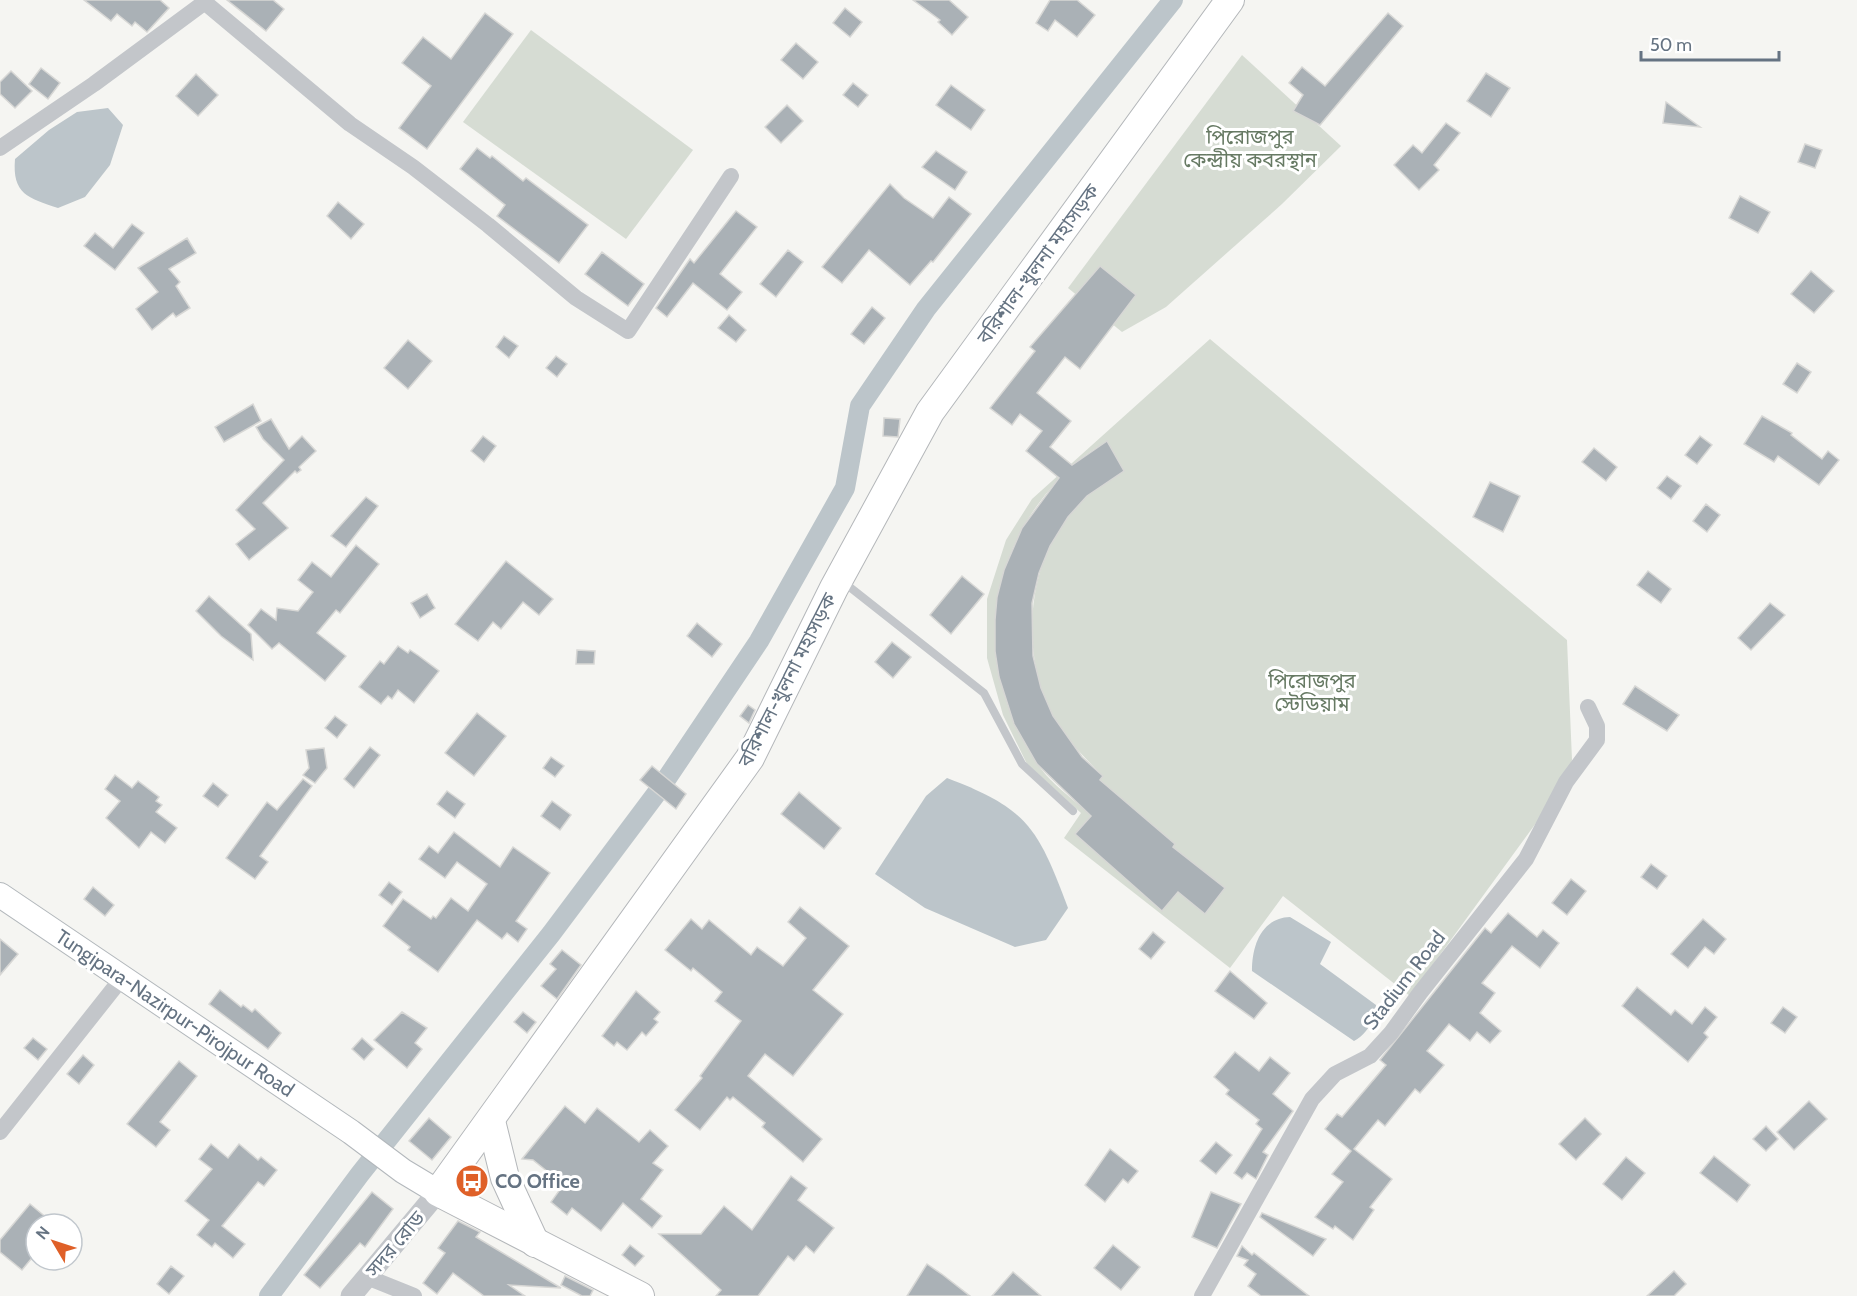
<svg xmlns="http://www.w3.org/2000/svg" width="1857" height="1296" viewBox="0 0 1857 1296" font-family="Cabin,'Noto Sans Bengali',sans-serif">
  <style>
    .green { fill: #d6dcd3; fill-rule: evenodd }
    .water { fill: #bcc5ca }
    .lines { fill: none; stroke-linecap: round; stroke-linejoin: round }
    .canal { stroke: #bcc5ca; stroke-width: 20 }
    .building { fill: #aab1b6; stroke: #d7d7d5; stroke-width: 1.5 }
    .secondary-casing { stroke: #b3b8bc; stroke-width: 26 }
    .trunk-casing { stroke: #b4b7ba; stroke-width: 30 }
    .service { stroke: #c3c6ca; stroke-width: 8 }
    .minor { stroke: #c3c6ca; stroke-width: 16 }
    .tertiary { stroke: #c3c6ca; stroke-width: 21 }
    .secondary { stroke: #fff; stroke-width: 24 }
    .trunk { stroke: #fff; stroke-width: 28 }
    .labels { text-anchor: middle; stroke-width: 6; stroke-linejoin: round; paint-order: stroke }
    .park-label { font-size: 20px; fill: #677a64; stroke: #fff }
    .street-label { font-size: 20px; fill: #657382; stroke: #fff }
    .poi-label { font-size: 20px; font-weight: bold; fill: #657382; stroke: #fff; text-anchor: start }
  </style>
  <rect width="100%" height="100%" fill="#f5f5f2"/>
  <g class="green">
    <polygon points="531,30 693,150 626,239 463,122"/>
    <polygon points="1242,55 1341,146 1282,204 1166,307 1122,332 1068,288"/>
    <path d="M1210,339L1567,640L1572,760L1566,782L1410,996L1283,896L1230,968L1064,838L1081,813L1027,764L1003,715L987,658V599L1006,540L1032,499ZM1107,442L1124,471C1037,509 1013,624 1047,704C1060,734 1081,754 1103,776L1079,805C1064,792 1048,780 1037,763C984,687 981,586 1034,510C1054,482 1077,457 1107,442ZM1112,791L1137,887L1075,834ZM1183,856L1225,888L1205,913L1164,881ZM1152,878L1162,910L1140,892Z"/>
  </g>
  <g class="water">
    <path d="M108,108L123,125L110,165L85,197L58,208C28,198 12,194 15,159L49,130L77,112Z"/>
    <path d="M947,778C1029,809 1038,829 1068,908L1046,940L1015,947L925,908L875,874L926,796Z"/>
    <path d="M1290,917L1331,942L1320,964L1376,1005C1378,1017 1365,1036 1354,1041L1252,971C1252,946 1261,918 1290,917Z"/>
  </g>
  <g class="lines">
    <polyline class="canal" points="269,1296 360,1174 551,934 659,790 759,641 845,488 860,406 926,309 1173,0"/>
  </g>
  <g class="building">
    <polygon points="84,0 160,0 169,8 147,32 135,22 132,26 117,14 111,21"/>
    <polygon points="227,0 273,0 284,9 266,31"/>
    <polygon points="913,0 949,0 968,17 952,35 938,22 940,20"/>
    <polygon points="1050,0 1077,0 1095,15 1077,37 1055,20 1048,31 1036,23"/>
    <polygon points="845,8 862,22 850,37 833,23"/>
    <polygon points="485,13 513,34 427,149 399,128 431,86 402,63 423,37 451,59"/>
    <polygon points="1388,13 1403,26 1320,125 1293,111 1303,95 1289,83 1302,67 1325,86"/>
    <polygon points="796,43 818,62 803,79 781,60"/>
    <polygon points="41,68 60,83 48,99 29,84"/>
    <polygon points="11,71 32,91 15,108 0,94 0,82"/>
    <polygon points="1486,73 1510,88 1491,117 1467,101"/>
    <polygon points="196,74 218,95 198,116 176,96"/>
    <polygon points="853,83 868,95 858,107 843,95"/>
    <polygon points="951,85 985,110 971,130 936,105"/>
    <polygon points="1666,102 1700,127 1663,123"/>
    <polygon points="787,105 803,121 781,143 765,127"/>
    <polygon points="1446,123 1460,133 1434,165 1439,170 1419,190 1394,165 1413,145 1422,153"/>
    <polygon points="1805,144 1822,150 1815,168 1798,162"/>
    <polygon points="477,148 490,158 492,156 523,181 526,178 588,225 559,263 497,216 505,205 460,169"/>
    <polygon points="936,151 967,172 955,190 922,167"/>
    <polygon points="890,184 904,198 933,218 949,197 971,214 933,262 931,261 910,285 869,250 842,283 822,267"/>
    <polygon points="1740,196 1770,212 1758,233 1729,218"/>
    <polygon points="338,202 364,224 351,239 327,216"/>
    <polygon points="736,211 757,227 720,274 742,292 727,310 693,283 667,317 656,308 690,259 694,263"/>
    <polygon points="132,224 144,233 115,270 84,246 95,233 113,248"/>
    <polygon points="187,238 196,253 169,269 180,282 176,286 190,308 176,317 173,313 152,330 136,309 158,292 138,268"/>
    <polygon points="788,250 803,262 776,297 760,284"/>
    <polygon points="602,252 644,284 628,306 585,274"/>
    <polygon points="1100,266 1136,295 1080,369 1065,357 1037,393 1071,421 1050,447 1072,465 1107,441 1124,471 1087,496 1068,517 1050,546 1039,573 1032,603 1033,656 1041,688 1053,716 1082,757 1103,776 1100,780 1175,844 1173,847 1225,888 1205,914 1178,892 1162,911 1075,834 1091,816 1037,764 1014,724 999,677 995,651 995,620 997,597 1004,570 1022,528 1059,478 1026,451 1042,431 1020,414 1012,425 990,408 1035,351 1030,347"/>
    <polygon points="1811,271 1834,291 1814,313 1791,294"/>
    <polygon points="872,307 885,318 864,344 851,334"/>
    <polygon points="729,315 746,330 736,342 718,328"/>
    <polygon points="504,336 518,346 509,358 496,347"/>
    <polygon points="408,340 432,361 408,389 384,368"/>
    <polygon points="556,356 567,364 557,377 546,368"/>
    <polygon points="1797,363 1811,372 1797,393 1783,384"/>
    <polygon points="253,404 261,421 224,442 215,427"/>
    <polygon points="1762,416 1792,433 1791,435 1822,459 1828,451 1839,460 1819,485 1778,456 1774,462 1744,444"/>
    <polygon points="884,418 900,419 898,437 883,436"/>
    <polygon points="271,419 289,449 302,436 316,451 299,467 301,470 297,473 295,471 263,503 288,528 249,560 236,544 255,529 236,510 284,460 263,439 256,427"/>
    <polygon points="483,436 496,446 484,462 471,451"/>
    <polygon points="1700,436 1712,445 1697,464 1685,455"/>
    <polygon points="1594,448 1617,467 1606,481 1582,462"/>
    <polygon points="1667,476 1681,486 1671,499 1657,488"/>
    <polygon points="1490,482 1520,496 1503,532 1473,517"/>
    <polygon points="366,497 378,506 346,547 331,536"/>
    <polygon points="1706,504 1720,515 1707,532 1693,521"/>
    <polygon points="356,545 379,564 340,613 336,610 317,633 346,656 325,681 279,643 272,649 248,625 261,609 276,620 277,608 298,611 313,592 298,580 312,562 331,577"/>
    <polygon points="506,561 553,599 539,615 523,602 501,629 493,622 478,641 455,624"/>
    <polygon points="1648,571 1671,589 1661,603 1637,585"/>
    <polygon points="962,576 984,594 951,634 930,615"/>
    <polygon points="427,594 435,608 420,618 411,603"/>
    <polygon points="209,596 251,634 253,660 221,636 196,611"/>
    <polygon points="1770,603 1785,615 1751,650 1738,638"/>
    <polygon points="697,623 722,644 712,657 687,636"/>
    <polygon points="892,642 911,657 893,678 875,662"/>
    <polygon points="398,646 408,653 410,650 419,656 439,671 414,703 398,690 392,699 388,696 381,704 359,687 380,661 384,664"/>
    <polygon points="577,650 595,651 594,664 576,664"/>
    <polygon points="1635,686 1679,715 1667,731 1623,704"/>
    <polygon points="748,705 755,710 749,723 740,716"/>
    <polygon points="477,713 506,736 474,776 445,753"/>
    <polygon points="335,716 347,725 337,738 325,728"/>
    <polygon points="370,747 380,755 354,788 344,779"/>
    <polygon points="324,748 327,768 315,783 303,775 309,768 306,750"/>
    <polygon points="551,757 564,766 555,777 543,768"/>
    <polygon points="652,766 686,794 676,809 640,780"/>
    <polygon points="115,775 132,788 138,781 159,797 156,801 162,805 156,812 177,828 165,843 151,832 139,848 106,818 120,801 105,789"/>
    <polygon points="303,779 312,786 260,856 268,862 255,879 226,858 267,802 277,810"/>
    <polygon points="213,783 228,795 218,807 203,796"/>
    <polygon points="447,791 465,804 455,818 437,804"/>
    <polygon points="799,792 841,828 824,849 781,814"/>
    <polygon points="552,801 571,815 560,830 541,816"/>
    <polygon points="454,832 500,867 513,847 550,873 516,921 527,929 518,942 507,933 502,939 477,920 438,972 408,950 410,947 383,926 403,899 431,919 433,916 436,918 451,898 468,911 487,884 457,862 445,878 419,859 429,846 438,853"/>
    <polygon points="1651,864 1667,876 1657,889 1641,877"/>
    <polygon points="1571,879 1586,891 1567,915 1552,903"/>
    <polygon points="389,882 402,892 392,905 379,895"/>
    <polygon points="93,887 114,905 105,916 84,899"/>
    <polygon points="800,907 849,946 813,990 843,1014 793,1076 765,1054 748,1076 822,1139 803,1162 762,1127 765,1123 733,1097 730,1100 727,1097 700,1130 675,1110 702,1078 700,1076 741,1021 715,1001 722,992 693,968 691,971 665,950 691,919 702,929 709,920 751,955 757,947 783,966 806,938 788,922"/>
    <polygon points="1508,913 1537,937 1543,930 1559,943 1540,968 1512,946 1482,983 1495,993 1480,1013 1501,1031 1490,1043 1477,1032 1470,1041 1449,1024 1427,1051 1444,1065 1420,1093 1415,1089 1385,1126 1378,1120 1354,1149 1392,1179 1370,1207 1374,1210 1353,1240 1335,1226 1333,1229 1315,1217 1343,1182 1332,1174 1351,1151 1325,1129 1337,1114 1342,1117 1386,1065 1380,1060 1485,928 1491,933"/>
    <polygon points="1703,919 1726,939 1714,954 1705,947 1688,968 1671,954"/>
    <polygon points="1153,932 1165,942 1151,959 1139,949"/>
    <polygon points="0,939 18,954 0,975"/>
    <polygon points="562,950 581,965 557,999 541,986 556,969 550,964"/>
    <polygon points="1230,971 1267,1003 1254,1019 1215,991"/>
    <polygon points="1637,987 1671,1015 1675,1010 1692,1024 1705,1007 1717,1017 1704,1033 1708,1037 1688,1062 1622,1006"/>
    <polygon points="220,990 241,1007 243,1005 252,1012 255,1009 281,1033 268,1049 209,1004"/>
    <polygon points="636,991 660,1012 654,1019 658,1022 646,1036 642,1032 627,1050 617,1042 614,1046 602,1036"/>
    <polygon points="1783,1007 1797,1017 1785,1033 1771,1023"/>
    <polygon points="402,1012 427,1028 415,1043 422,1049 407,1068 374,1040"/>
    <polygon points="523,1012 536,1022 527,1033 514,1022"/>
    <polygon points="33,1038 47,1049 38,1060 24,1048"/>
    <polygon points="362,1038 374,1049 364,1060 352,1049"/>
    <polygon points="1235,1052 1259,1071 1270,1057 1290,1073 1273,1094 1293,1111 1263,1152 1268,1155 1256,1179 1247,1173 1242,1179 1234,1173 1262,1129 1256,1124 1259,1120 1226,1094 1229,1090 1214,1077"/>
    <polygon points="83,1055 94,1065 79,1084 67,1074"/>
    <polygon points="179,1061 197,1076 160,1122 170,1130 156,1147 127,1124"/>
    <polygon points="1809,1101 1827,1119 1794,1150 1777,1132"/>
    <polygon points="565,1106 585,1123 597,1108 639,1142 650,1130 668,1146 653,1163 663,1170 641,1199 662,1216 652,1228 623,1203 601,1231 572,1208 567,1215 551,1202 559,1191 548,1182 553,1176 533,1160 522,1159"/>
    <polygon points="429,1118 451,1137 432,1160 409,1141"/>
    <polygon points="1585,1118 1601,1134 1576,1160 1559,1144"/>
    <polygon points="1766,1126 1778,1139 1766,1151 1753,1139"/>
    <polygon points="1216,1142 1232,1155 1216,1174 1200,1161"/>
    <polygon points="211,1144 228,1158 239,1144 258,1160 261,1157 277,1170 264,1186 258,1182 222,1226 245,1244 233,1258 215,1243 212,1247 197,1235 209,1220 185,1201 212,1169 199,1159"/>
    <polygon points="1110,1149 1138,1171 1128,1183 1123,1179 1105,1202 1085,1185"/>
    <polygon points="1714,1156 1750,1185 1737,1202 1700,1173"/>
    <polygon points="1626,1157 1645,1173 1622,1200 1603,1184"/>
    <polygon points="791,1176 807,1188 798,1200 834,1228 814,1253 806,1246 794,1261 788,1256 758,1296 716,1296 721,1290 659,1234 701,1234 724,1206 752,1230"/>
    <polygon points="372,1192 393,1209 365,1247 360,1243 320,1288 304,1275"/>
    <polygon points="1211,1192 1241,1204 1217,1248 1192,1237"/>
    <polygon points="30,1204 54,1224 36,1224 36,1253 22,1270 0,1252 0,1240"/>
    <polygon points="1262,1213 1326,1239 1313,1256 1260,1217"/>
    <polygon points="458,1221 480,1232 476,1237 561,1288 509,1285 525,1296 484,1296 453,1273 437,1294 423,1283 445,1253 438,1248"/>
    <polygon points="630,1245 644,1256 635,1266 622,1255"/>
    <polygon points="1113,1245 1140,1267 1121,1290 1094,1268"/>
    <polygon points="1242,1246 1252,1255 1254,1253 1309,1296 1261,1296 1248,1286 1256,1274 1244,1265 1248,1260 1237,1256"/>
    <polygon points="927,1264 943,1275 970,1296 907,1296"/>
    <polygon points="171,1266 184,1276 169,1294 157,1284"/>
    <polygon points="1674,1271 1686,1284 1674,1296 1647,1296"/>
    <polygon points="1013,1272 1041,1296 992,1296"/>
    <polygon points="565,1276 593,1290 590,1296 582,1296 561,1285"/>
  </g>
  <g class="lines">
    <g class="secondary-casing">
      <polyline id="secondary" points="0,895 351,1132 403,1171 438,1192"/>
    </g>
    <g class="trunk-casing">
      <g id="trunk">
        <polyline points="491,1121 505,1178 535,1243"/>
        <polyline points="640,1296 438,1192 750,758 834,588 930,412 1230,0"/>
      </g>
    </g>
    <polyline class="service" points="842,581 984,693 1022,764 1073,811"/>
    <g class="minor">
      <polyline points="202,0 350,124 413,167 488,225 576,298 628,331 731,176"/>
      <polyline points="0,148 94,84 205,2"/>
      <polyline points="0,1132 122,978"/>
      <polyline points="367,1277 414,1296"/>
      <polyline points="1202,1296 1312,1099 1335,1074 1370,1056 1391,1033 1420,993 1526,859 1566,782 1597,740 1597,726 1588,707"/>
    </g>
    <polyline class="tertiary" points="351,1296 438,1192"/>
    <use href="#secondary" class="secondary"/>
    <use href="#trunk" class="trunk"/>
  </g>
  <defs>
    <g id="bus-disc" transform="scale(1.725)"><circle r="9.5" fill="#df6028" stroke="#fff"/><path d="M-5-6H5V4H4V6H2V4H-2V6H-4V4H-5ZM-3.5-4V0h7V-4ZM-3.5 1.2v1.5H-2V1.2ZM2 1.2v1.5H3.5V1.2Z" fill="#fff"/></g>
  </defs>
  <g fill-rule="evenodd">
    <use href="#bus-disc" x="472" y="1181"/>
  </g>
  <g class="labels">
    <g class="park-label">
      <text x="1250" y="144">পিরোজপুর<tspan x="1250" dy="23">কেন্দ্রীয় কবরস্থান</tspan></text>
      <text x="1312" y="688">পিরোজপুর<tspan x="1312" dy="23">স্টেডিয়াম</tspan></text>
    </g>
    <g class="street-label">
      <text transform="translate(1038 264) rotate(-54)" y="7">বরিশাল-খুলনা মহাসড়ক</text>
      <text transform="translate(787 680) rotate(-63)" y="7">বরিশাল-খুলনা মহাসড়ক</text>
      <text transform="translate(1404 980) rotate(-52)" y="7">Stadium Road</text>
      <text transform="translate(175 1013) rotate(34)" y="7">Tungipara-Nazirpur-Pirojpur Road</text>
      <text transform="translate(395 1244) rotate(-50)" y="7">সদর রোড</text>
    </g>
    <g class="poi-label">
      <text x="495" y="1188">CO Office</text>
    </g>
  </g>
  <g transform="translate(54 1242) rotate(309)"><circle r="28" fill="#ffffff" stroke="#c1c7cd" stroke-width="1.5"/>
  <path d="M0-4.5L10 22L0 15L-10 22Z" fill="#df6028"/>
  <text y="-9" font-size="16" font-weight="bold" text-anchor="middle" fill="#657382">N</text>
  </g>
  <path d="M1641 51v9h138v-9" fill="none" stroke="#657382" stroke-width="3"/>
  <text x="1650" y="51" font-size="18" fill="#657382" stroke="#ffffff" stroke-width="4.5" paint-order="stroke">50 m</text>
</svg>
